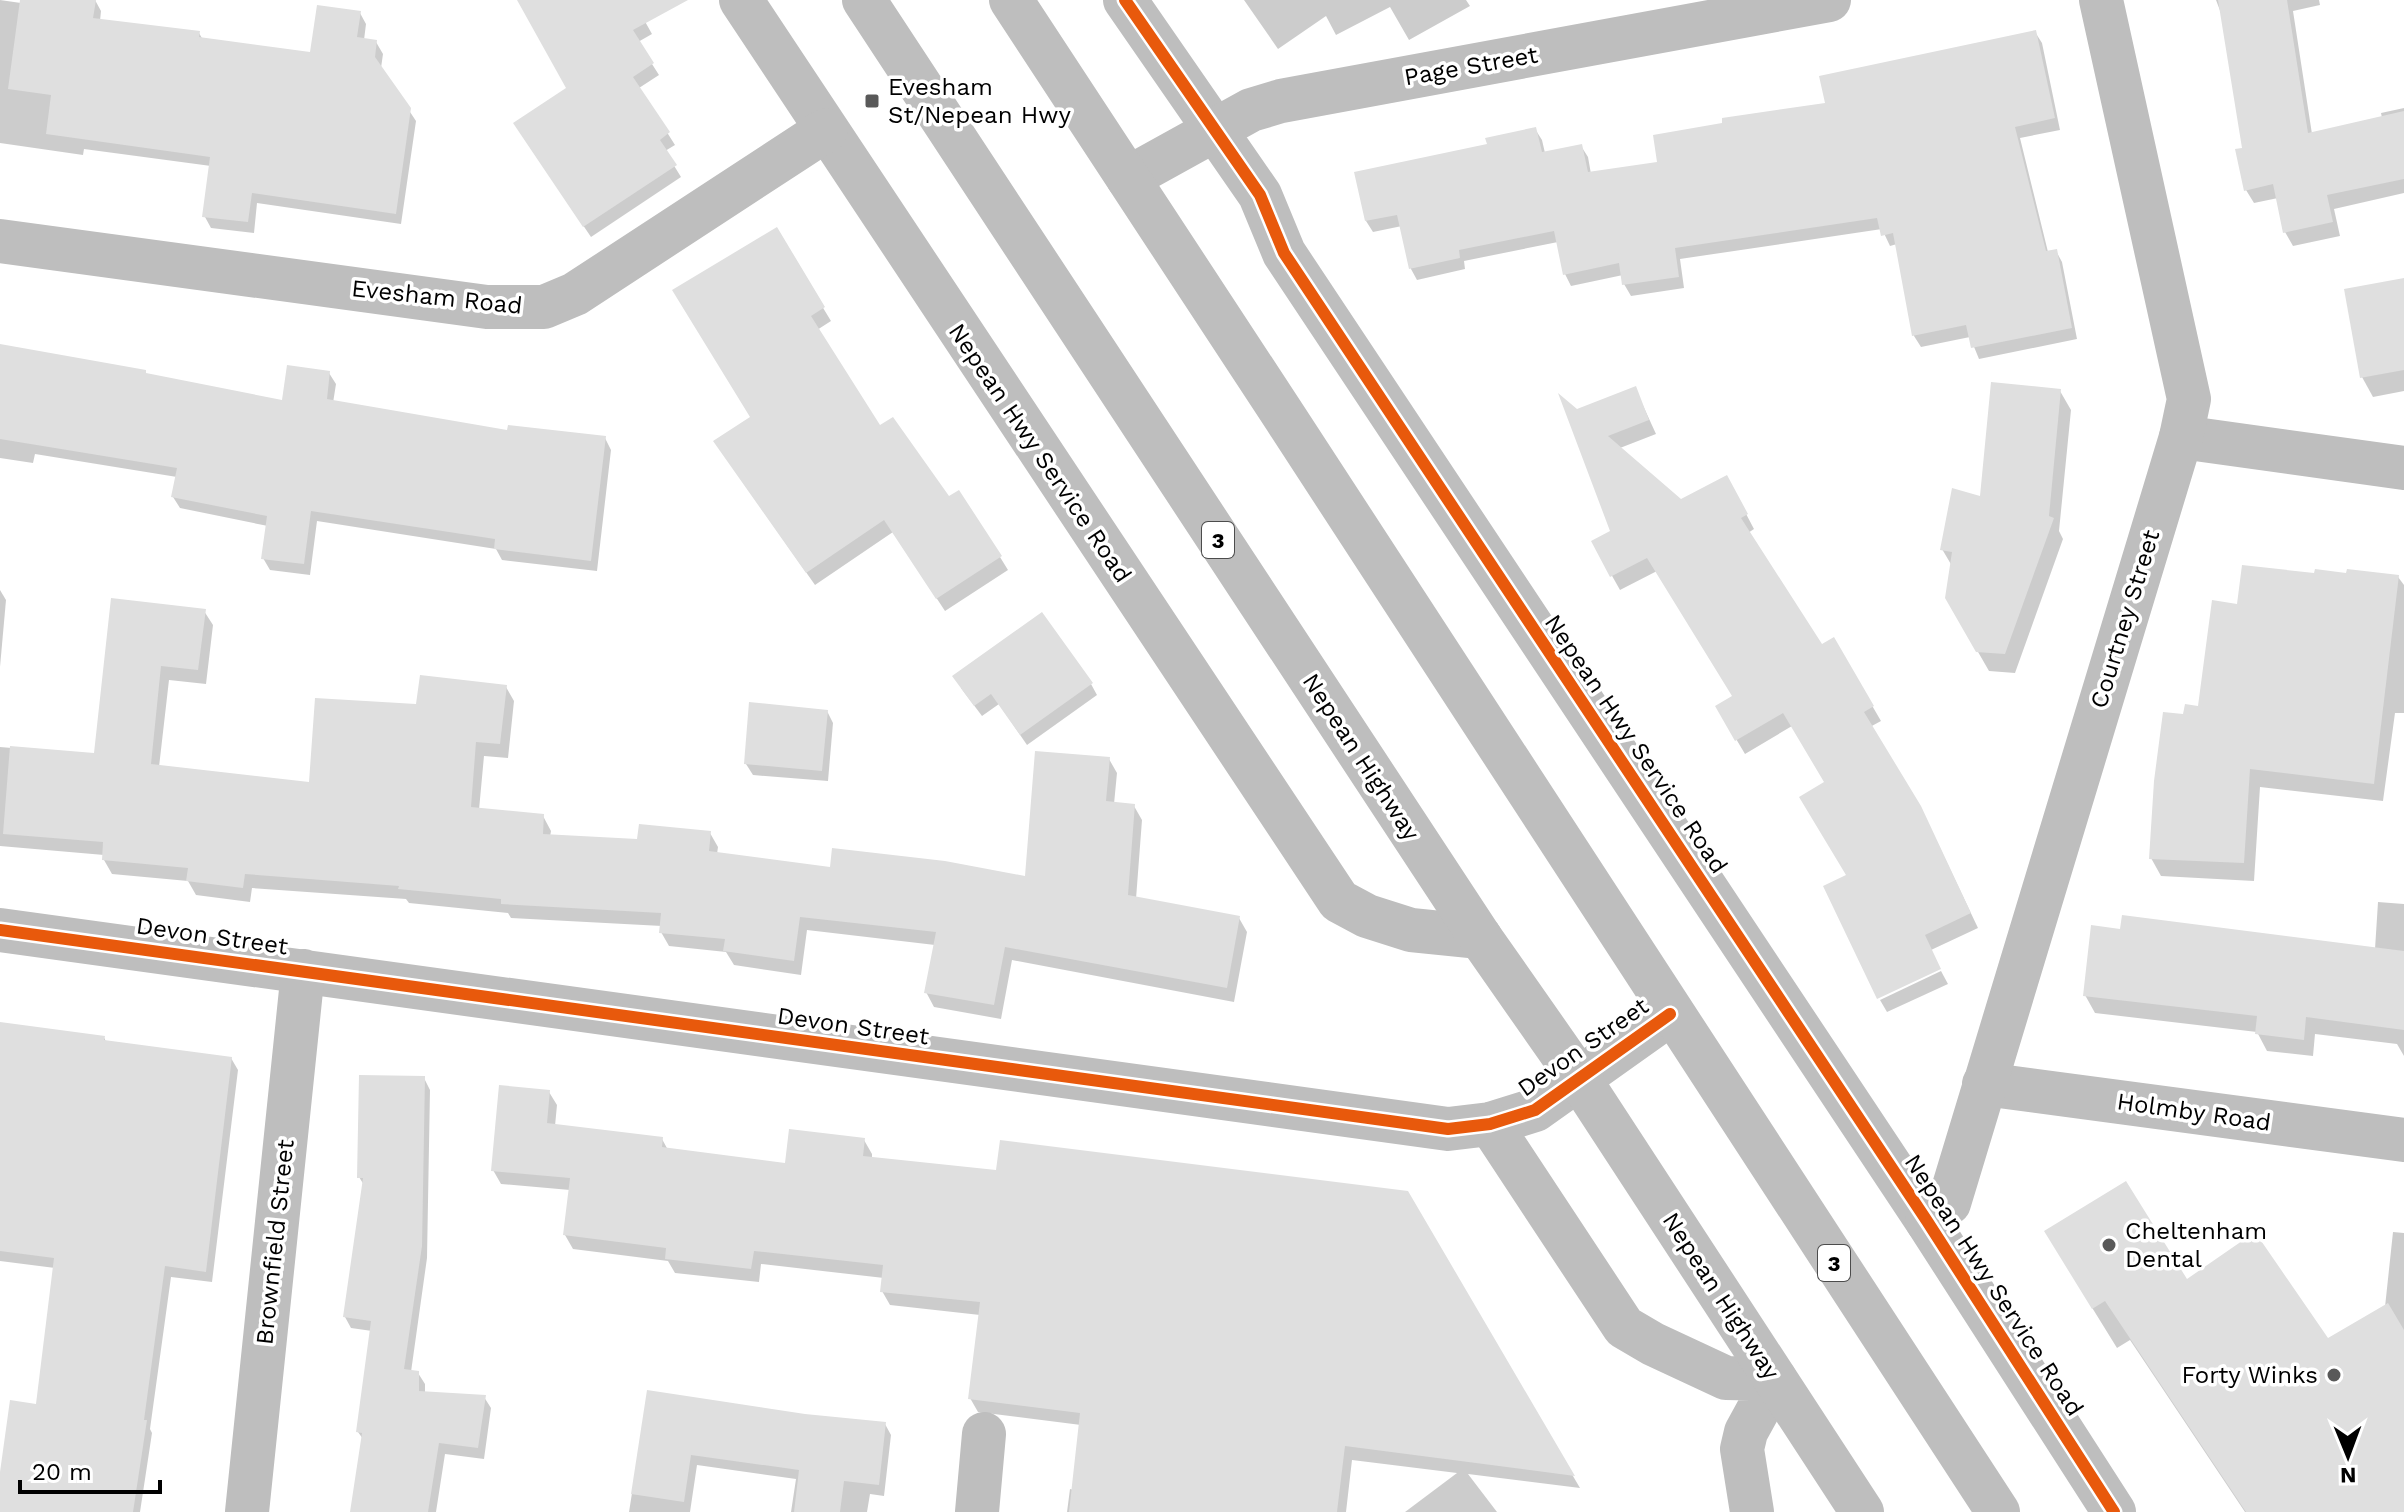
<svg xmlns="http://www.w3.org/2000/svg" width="2404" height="1512" viewBox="0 0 2404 1512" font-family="'Work Sans',sans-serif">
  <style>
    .shadow { fill: #0003 }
    .building { fill: #dfdfdf }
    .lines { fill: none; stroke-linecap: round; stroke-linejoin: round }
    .minor { stroke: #bebebe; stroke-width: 44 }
    .highway { stroke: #bebebe; stroke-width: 44 }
    .cycleway-casing { stroke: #fff; stroke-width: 17 }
    .cycleway { stroke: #e8590c; stroke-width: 12 }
    .poi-dot { fill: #595959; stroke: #fff; stroke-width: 3 }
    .labels { text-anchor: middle; stroke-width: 7; stroke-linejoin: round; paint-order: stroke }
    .shield { fill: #fff; stroke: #4c4c4c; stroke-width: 2 }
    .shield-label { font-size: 22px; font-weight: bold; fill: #000 }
    .street-label { font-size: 24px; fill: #000; stroke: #fff }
    .poi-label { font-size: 24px; fill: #000; stroke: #fff; text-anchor: start }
  </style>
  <rect width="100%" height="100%" fill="#fff"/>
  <g class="shadow">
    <polygon points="0,0 21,3 22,0 95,0 101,11 100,21 199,33 203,40 312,54 360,13 366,24 364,40 376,42 383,54 381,68 416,121 401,224 257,203 254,233 211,228 205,217 211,166 84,149 83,155 0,143"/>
    <polygon points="520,0 633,0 652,34 638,42 659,75 639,88 675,145 665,151 681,177 591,237 522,135 569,88"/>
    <polygon points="1244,0 1466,0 1470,6 1409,40 1390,7 1336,35 1326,16 1278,49"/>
    <polygon points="2216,0 2319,0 2320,5 2293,11 2312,134 2382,118 2381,113 2404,108 2404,193 2334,209 2340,236 2293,246 2285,232 2278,198 2254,203 2246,190 2244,149 2224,21"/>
    <polygon points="2035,32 2042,43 2060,130 2020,138 2048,252 2056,251 2062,262 2077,339 1979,359 1970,337 1921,347 1914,336 1897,244 1890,246 1882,229 1680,259 1684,288 1631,296 1624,284 1623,275 1571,286 1565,274 1558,242 1464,261 1465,269 1417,280 1411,269 1402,226 1373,232 1366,221 1357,174 1489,145 1535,129 1542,140 1545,153 1581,146 1588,157 1591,174 1659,163"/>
    <polygon points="776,230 831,321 817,330 880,428 949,499 1000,557 1008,570 945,611 893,532 815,585 723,454 752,418"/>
    <polygon points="2404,280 2404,391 2373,397 2362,377"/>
    <polygon points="0,346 284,403 329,373 336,384 333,403 509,433 605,438 611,450 597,571 502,560 496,549 317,521 310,575 270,570 263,558 268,526 180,508 173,497 177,477 35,454 33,463 0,458"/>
    <polygon points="1635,388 1656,434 1620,448 1681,501 1734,491 1754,529 1748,533 1821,647 1834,640 1881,721 1870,727 1928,823 1978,928 1931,950 1848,876 1827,783 1792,726 1745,754 1717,707 1735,697 1657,571 1620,590 1593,542 1613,532 1576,411"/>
    <polygon points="2060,391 2071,410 2059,531 2063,539 2015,673 1989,671 1947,598 1952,566 1942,549"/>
    <polygon points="2348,575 2398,577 2404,585 2404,713 2395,713 2383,801 2260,787 2254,881 2161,876 2151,858 2185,717 2200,709 2238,606 2316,576"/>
    <polygon points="0,590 6,600 0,667"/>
    <polygon points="113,601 204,611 213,625 206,684 169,680 159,767 311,784 418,706 506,687 514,701 508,758 484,756 479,810 543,816 551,831 550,837 639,842 710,833 718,847 717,854 832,870 1027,878 1109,759 1117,773 1114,804 1134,806 1142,820 1136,899 1239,918 1247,932 1234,1002 1012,960 1001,1019 934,1007 926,992 935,945 807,930 801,975 734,965 726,952 669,946 661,932 662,926 511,918 508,913 409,903 406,899 252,888 250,902 196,895 188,881 112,874 104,860 104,855 0,846 0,747 96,755"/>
    <polygon points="1091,684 1097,695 1027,745 999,704 982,716 961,688"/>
    <polygon points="827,711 833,723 828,781 753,775 746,764"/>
    <polygon points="2378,902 2404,904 2404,1056 2397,1044 2315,1034 2313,1056 2267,1051 2257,1032 2095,1013 2085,995 2375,949"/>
    <polygon points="1941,971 1948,984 1887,1012 1880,1000"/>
    <polygon points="0,1024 104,1037 106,1042 231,1058 238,1070 212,1282 171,1277 150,1429 152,1433 140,1512 0,1512 0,1476 37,1406 55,1268 0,1261"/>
    <polygon points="424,1078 430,1090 427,1258 411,1372 418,1373 425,1384 425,1393 484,1397 491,1408 484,1459 445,1454 436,1512 352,1512 363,1439 358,1432 372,1331 351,1328 345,1317 364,1185 359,1177"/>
    <polygon points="549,1092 557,1105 555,1126 662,1139 668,1150 787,1165 864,1140 872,1154 872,1159 998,1173 1407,1193 1580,1488 1468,1474 1497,1512 1405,1512 1457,1473 1352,1460 1346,1512 1067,1512 1070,1489 1074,1490 1081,1425 978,1412 970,1398 980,1315 890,1305 882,1291 884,1278 761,1264 759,1282 675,1273 668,1261 573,1249 565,1235 570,1190 501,1184 493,1170"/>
    <polygon points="2393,1232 2404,1233 2404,1512 2245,1512 2130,1340 2117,1348 2070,1272 2186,1282 2328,1341 2385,1307"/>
    <polygon points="648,1392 805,1416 885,1424 891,1435 884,1496 870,1494 867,1512 791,1512 796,1479 697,1465 690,1512 629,1512"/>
  </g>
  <g class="building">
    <polygon points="20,0 96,0 93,18 200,31 199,37 310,52 317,5 361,11 357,37 377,40 375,57 411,108 396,214 252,193 248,222 202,217 210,157 46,134 51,95 8,89"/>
    <polygon points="517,0 688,0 633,30 654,63 633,77 670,132 660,140 677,165 583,227 513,123 566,88"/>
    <polygon points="2218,0 2287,0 2308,133 2404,111 2404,179 2327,195 2333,222 2283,233 2273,184 2244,191 2235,149 2242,148"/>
    <polygon points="2036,30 2055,118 2015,127 2046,251 2057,249 2072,328 1971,348 1966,325 1912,336 1893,233 1881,236 1877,218 1675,248 1679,277 1622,285 1619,263 1563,275 1554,231 1459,250 1460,258 1409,269 1397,215 1365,221 1354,172 1487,144 1485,138 1536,127 1542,152 1582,144 1588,172 1657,162 1653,135 1722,123 1722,118 1825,103 1819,76"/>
    <polygon points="777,227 825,307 811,316 880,425 893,417 949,496 959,490 1002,556 936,599 884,520 806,573 713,441 750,417 672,290"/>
    <polygon points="2404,278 2404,370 2360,378 2344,289"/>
    <polygon points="0,344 146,370 146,373 282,400 287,365 330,371 327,399 507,430 508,425 606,436 591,561 494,549 495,539 311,511 304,564 261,559 267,516 171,497 177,468 0,439"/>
    <polygon points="1991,382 2061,389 2049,516 2054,518 2005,654 1976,652 1945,598 1952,552 1940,550 1952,488 1980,496"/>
    <polygon points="1636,386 1649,420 1608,436 1681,499 1727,475 1748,514 1741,518 1822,644 1834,637 1874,706 1864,712 1921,806 1971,913 1925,935 1941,969 1877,999 1823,886 1846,875 1799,797 1824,782 1783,713 1735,741 1715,706 1732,696 1647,558 1610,577 1591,541 1610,531 1558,393 1577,409"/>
    <polygon points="2242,565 2314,573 2315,569 2346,573 2347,569 2399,575 2374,784 2250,769 2244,863 2149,859 2154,781 2163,712 2183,714 2185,704 2198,706 2212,600 2237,604"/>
    <polygon points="111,598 206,609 198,670 161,666 151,764 309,782 315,698 416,704 420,675 507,685 500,744 476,742 471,807 544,814 543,834 637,839 639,824 711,831 709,851 830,867 832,848 945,861 1025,876 1035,751 1110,757 1106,801 1135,804 1128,895 1240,916 1227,988 1005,947 994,1005 924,993 936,932 800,917 794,961 723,951 725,939 659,933 661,913 501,904 501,899 398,889 399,886 245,874 243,888 186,881 188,868 102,860 103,842 3,834 10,746 94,753"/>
    <polygon points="1042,612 1093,683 1020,735 991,694 974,706 952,676"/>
    <polygon points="749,702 828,710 822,771 744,764"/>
    <polygon points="2122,915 2404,951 2404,1030 2306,1017 2304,1040 2255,1034 2257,1016 2083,996 2091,925 2120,929"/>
    <polygon points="0,1022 105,1036 104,1040 232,1057 206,1272 165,1266 144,1420 147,1420 133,1512 0,1512 0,1472 10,1400 36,1404 54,1258 0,1251"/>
    <polygon points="359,1075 425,1076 422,1246 404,1369 419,1371 419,1391 486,1395 478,1448 439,1443 428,1512 350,1512 362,1433 356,1432 371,1321 343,1317 363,1178 357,1178"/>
    <polygon points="499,1085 550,1090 547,1123 663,1137 662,1147 785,1163 789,1129 865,1138 863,1156 996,1170 1000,1140 1408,1191 1575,1476 1345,1446 1337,1512 1069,1512 1080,1413 968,1399 980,1302 880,1292 883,1265 754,1251 751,1269 665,1259 666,1248 563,1235 570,1178 491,1171"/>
    <polygon points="2126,1181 2187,1279 2255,1232 2328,1338 2388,1303 2404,1330 2404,1512 2246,1512 2105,1301 2092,1309 2044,1231"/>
    <polygon points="647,1390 805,1414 886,1422 879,1485 844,1481 840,1512 794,1512 799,1470 691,1455 684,1502 631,1494"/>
  </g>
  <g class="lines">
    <g class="minor">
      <polyline points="741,0 1339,901 1367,916 1411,930 1480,937"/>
      <polyline points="1125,0 1260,195 1284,253 1927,1221 2114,1512"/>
      <polyline points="1128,178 1251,110 1281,101 1829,0"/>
      <polyline points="0,241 487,307 544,307 575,294 826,130"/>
      <polyline points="2181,437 2404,468"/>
      <polyline points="0,930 1448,1129 1490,1124 1535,1110 1670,1014"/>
      <polyline points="1984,1084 2404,1140"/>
      <polyline points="1490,1124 1624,1327 1653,1344 1726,1378 1775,1379 1746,1432 1742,1449 1752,1512"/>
      <polyline points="1927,1221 1949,1203 2181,437 2189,399 2101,0"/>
      <polyline points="247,1512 303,971"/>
      <polyline points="977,1512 984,1434"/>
    </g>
    <g class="highway">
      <polyline points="864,0 1480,937 1578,1077 1862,1512"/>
      <path d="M1011,0C1343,502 1667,1009 1998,1512"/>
    </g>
    <g class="cycleway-casing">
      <g id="cycleway">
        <polyline points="1125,0 1260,195 1284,253 1927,1221 2114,1512"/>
        <polyline points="0,930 1448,1129 1490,1124 1535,1110 1670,1014"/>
      </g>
    </g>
    <use href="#cycleway" class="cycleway"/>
  </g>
  <g class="poi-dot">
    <rect x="864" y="93" width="16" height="16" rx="4"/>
    <circle cx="2109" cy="1245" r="8"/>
    <circle cx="2334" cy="1375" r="8"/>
  </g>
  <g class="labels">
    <g class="shield">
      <rect x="1202" y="522" width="32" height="36" rx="6"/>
      <rect x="1818" y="1245" width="32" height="36" rx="6"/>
    </g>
    <g class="shield-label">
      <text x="1218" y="548">3</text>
      <text x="1834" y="1271">3</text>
    </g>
    <g class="street-label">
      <text transform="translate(1471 66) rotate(-10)" y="8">Page Street</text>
      <text transform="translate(437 297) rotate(6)" y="8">Evesham Road</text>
      <text transform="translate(1040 453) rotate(56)" y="8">Nepean Hwy Service Road</text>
      <text transform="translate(2125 619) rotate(-73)" y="8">Courtney Street</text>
      <text transform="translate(1636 744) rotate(56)" y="8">Nepean Hwy Service Road</text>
      <text transform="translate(1361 757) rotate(57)" y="8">Nepean Highway</text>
      <text transform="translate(212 936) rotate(8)" y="8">Devon Street</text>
      <text transform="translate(853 1026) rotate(8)" y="8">Devon Street</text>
      <text transform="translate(1583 1047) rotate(-35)" y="8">Devon Street</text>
      <text transform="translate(2194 1112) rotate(8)" y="8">Holmby Road</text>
      <text transform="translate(275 1242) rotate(-84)" y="8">Brownfield Street</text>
      <text transform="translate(1994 1285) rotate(57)" y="8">Nepean Hwy Service Road</text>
      <text transform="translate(1721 1296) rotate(57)" y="8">Nepean Highway</text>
    </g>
    <g class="poi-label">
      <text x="888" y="95">Evesham<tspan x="888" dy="28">St/Nepean Hwy</tspan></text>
      <text x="2125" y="1239">Cheltenham<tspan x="2125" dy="28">Dental</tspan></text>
      <text x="2318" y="1383" text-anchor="end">Forty Winks</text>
    </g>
  </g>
  <g transform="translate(2348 1456) rotate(179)" stroke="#ffffff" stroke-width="6" paint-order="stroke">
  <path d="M0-6L14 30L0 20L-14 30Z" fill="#000000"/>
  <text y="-12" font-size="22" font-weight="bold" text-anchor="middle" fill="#000000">N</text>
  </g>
  <path d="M20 1480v12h140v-12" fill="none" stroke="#000000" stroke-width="4"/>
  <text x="32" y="1480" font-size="24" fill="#000000" stroke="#ffffff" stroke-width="6" paint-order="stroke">20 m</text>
</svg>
